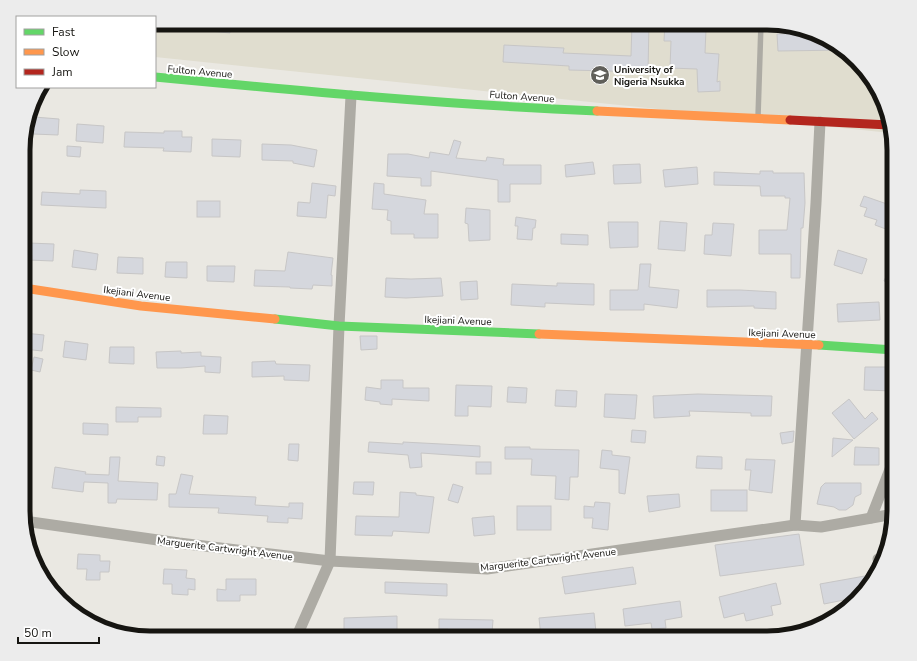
<svg xmlns="http://www.w3.org/2000/svg" width="917" height="661" viewBox="0 0 917 661" font-family="'Nunito Sans',sans-serif">
  <style>
    .built { fill: #e0ddcf }
    .building { fill: #d5d7dd; stroke: #c7c6c6 }
    .lines { fill: none; stroke-linecap: round; stroke-linejoin: round }
    .lane { stroke: #adaba4; stroke-width: 5.5 }
    .street { stroke: #adaba4; stroke-width: 11 }
    .fast { stroke: #63d668; stroke-width: 9 }
    .slow { stroke: #ff974d; stroke-width: 9 }
    .jam { stroke: #b3261e; stroke-width: 9 }
    .labels { text-anchor: middle; stroke-width: 4; stroke-linejoin: round; paint-order: stroke }
    .poi-label { font-size: 10px; font-weight: bold; fill: #161511; stroke: #fff; text-anchor: start }
    .street-label { font-size: 10px; fill: #161511; stroke: #fff }
    .rim { fill: none; stroke: #161511; stroke-width: 5 }
  </style>
  <rect width="100%" height="100%" fill="#eae8e2"/>
  <polygon class="built" points="155,23 775,23 815,33 844,49 881,94 891,133 155,57"/>
  <g class="building">
    <polygon points="191,23 230,23 230,33 191,29"/>
    <polygon points="632,23 649,23 648,72 569,70 569,66 503,62 504,45 564,48 563,53 631,56"/>
    <polygon points="665,23 675,23 674,28 706,29 705,53 719,54 717,82 720,81 720,91 698,92 697,69 670,68 671,41 664,41"/>
    <polygon points="816,33 845,50 778,51 777,34"/>
    <polygon points="34,117 59,119 58,135 33,134"/>
    <polygon points="77,124 104,126 103,143 76,141"/>
    <polygon points="164,131 182,131 182,137 192,137 191,152 163,151 164,148 124,147 125,132 164,133"/>
    <polygon points="212,139 241,140 240,157 212,156"/>
    <polygon points="454,140 461,142 456,158 486,161 487,157 504,159 503,165 541,165 541,184 510,184 510,202 498,202 498,180 431,171 431,186 421,186 421,178 387,176 388,154 408,154 429,158 430,152 449,155"/>
    <polygon points="262,144 291,145 317,150 314,167 293,163 293,161 262,160"/>
    <polygon points="67,146 81,147 80,157 67,156"/>
    <polygon points="593,162 595,174 566,177 565,165"/>
    <polygon points="640,164 641,183 614,184 613,165"/>
    <polygon points="697,167 698,184 665,187 663,170"/>
    <polygon points="760,171 773,171 773,173 804,173 805,203 803,228 801,228 800,278 791,278 791,254 759,254 759,230 787,230 790,198 785,198 785,196 761,196 760,186 714,185 714,172 760,174"/>
    <polygon points="312,183 336,186 335,196 328,195 326,218 297,216 298,202 310,203"/>
    <polygon points="374,183 384,184 384,194 426,200 424,214 438,214 438,238 414,238 414,234 391,234 391,221 387,220 388,210 372,209"/>
    <polygon points="894,189 894,232 875,225 877,220 864,216 867,208 860,206 864,196 887,204"/>
    <polygon points="80,190 106,191 106,208 41,205 42,192 80,194"/>
    <rect x="197" y="201" width="23" height="16"/>
    <polygon points="466,208 490,210 490,240 469,241 468,224 465,223"/>
    <polygon points="516,217 536,220 535,228 533,228 532,240 517,239 518,226 515,226"/>
    <polygon points="660,221 687,223 685,251 658,249"/>
    <polygon points="608,222 638,222 638,247 610,248"/>
    <polygon points="713,223 734,224 731,256 704,254 705,235 712,235"/>
    <polygon points="561,234 588,235 588,245 561,244"/>
    <polygon points="29,243 54,244 53,261 28,260"/>
    <polygon points="74,250 98,254 96,270 72,267"/>
    <polygon points="838,250 867,259 862,274 834,265"/>
    <polygon points="288,252 333,258 331,275 332,275 332,286 313,285 312,289 290,288 290,287 254,286 255,270 285,271"/>
    <polygon points="118,257 143,258 143,274 117,273"/>
    <polygon points="166,262 187,262 187,278 165,277"/>
    <polygon points="640,264 651,264 649,287 679,290 677,308 644,304 644,310 610,310 610,290 638,290"/>
    <polygon points="207,266 235,266 234,282 207,281"/>
    <polygon points="888,272 894,274 894,285 884,281"/>
    <polygon points="386,278 411,279 441,278 443,296 406,298 385,297"/>
    <polygon points="477,281 478,299 461,300 460,282"/>
    <polygon points="557,283 594,284 594,305 545,303 545,307 511,305 512,284 557,286"/>
    <polygon points="707,290 740,290 776,292 776,309 754,308 754,306 707,307"/>
    <polygon points="879,302 880,320 838,322 837,304"/>
    <polygon points="24,333 44,335 42,351 24,349"/>
    <polygon points="360,336 377,336 377,349 361,350"/>
    <polygon points="65,341 88,344 86,360 63,357"/>
    <polygon points="110,347 134,347 134,364 109,363"/>
    <polygon points="181,351 181,353 201,352 201,356 221,357 220,373 205,372 205,366 181,368 157,368 156,352"/>
    <polygon points="34,357 43,359 40,372 31,370"/>
    <polygon points="275,361 276,364 310,365 309,381 284,380 284,376 252,377 252,362"/>
    <polygon points="865,367 894,367 894,391 864,390"/>
    <polygon points="381,380 403,380 403,388 429,388 429,401 392,399 392,405 380,404 380,402 365,400 366,387 381,389"/>
    <polygon points="456,385 492,386 491,407 468,406 468,416 455,416"/>
    <polygon points="508,387 527,388 526,403 507,402"/>
    <polygon points="556,390 577,391 576,407 555,406"/>
    <polygon points="605,394 637,395 635,419 604,417"/>
    <polygon points="698,394 772,396 771,416 751,416 751,413 689,411 690,416 654,418 653,396"/>
    <polygon points="849,399 865,419 872,412 878,419 854,439 832,413"/>
    <polygon points="116,407 161,408 161,417 138,417 138,422 116,422"/>
    <polygon points="204,415 228,416 227,434 203,434"/>
    <polygon points="83,423 108,424 108,435 83,434"/>
    <polygon points="632,430 646,431 645,443 631,442"/>
    <polygon points="794,431 793,442 782,444 780,433"/>
    <polygon points="833,438 853,440 832,457"/>
    <polygon points="369,442 403,444 403,442 480,446 480,457 421,453 422,467 410,468 408,455 368,452"/>
    <polygon points="289,444 299,444 298,461 288,460"/>
    <polygon points="505,447 530,447 530,449 579,450 578,477 570,477 569,500 555,499 556,476 531,475 532,459 505,459"/>
    <polygon points="855,447 879,448 879,465 854,465"/>
    <polygon points="602,450 612,451 612,455 630,457 625,494 619,493 619,470 600,468"/>
    <polygon points="157,456 165,457 164,466 156,465"/>
    <polygon points="697,456 722,457 722,469 696,468"/>
    <polygon points="110,457 120,457 118,481 158,483 157,500 117,499 116,503 108,503 108,483 84,482 83,492 52,488 55,467 86,472 85,474 109,475"/>
    <polygon points="746,459 775,460 772,493 749,490 751,470 745,470"/>
    <rect x="476" y="462" width="15" height="12"/>
    <polygon points="181,474 193,476 189,494 256,497 255,505 289,507 289,503 303,503 302,519 288,518 288,523 267,522 268,516 218,513 219,508 169,507 169,494 176,494"/>
    <polygon points="354,482 374,482 373,495 353,494"/>
    <polygon points="825,483 861,483 861,494 855,497 853,505 846,510 839,510 834,507 817,504 821,487"/>
    <polygon points="453,484 463,487 458,503 448,500"/>
    <rect x="711" y="490" width="36" height="21"/>
    <polygon points="400,492 416,493 416,495 434,497 429,533 393,531 392,536 355,535 356,516 399,517"/>
    <polygon points="679,494 680,507 649,512 647,496"/>
    <polygon points="595,502 610,503 608,530 592,528 593,518 584,518 584,506 594,507"/>
    <rect x="517" y="506" width="34" height="24"/>
    <polygon points="494,516 495,534 474,536 472,518"/>
    <polygon points="799,534 804,565 720,576 715,545"/>
    <polygon points="78,554 100,555 100,561 110,561 109,572 100,572 100,580 86,580 87,569 77,569"/>
    <polygon points="633,567 636,584 565,594 562,577"/>
    <polygon points="164,569 187,570 186,578 195,579 195,590 188,589 188,595 172,594 172,584 163,584"/>
    <polygon points="876,574 868,588 850,603 849,599 824,604 820,584"/>
    <polygon points="226,579 256,579 256,595 240,595 240,601 217,601 217,589 226,590"/>
    <polygon points="385,582 447,584 447,596 385,593"/>
    <polygon points="776,583 781,604 771,606 773,615 746,621 744,613 724,618 719,597"/>
    <polygon points="680,601 682,617 665,620 666,628 652,629 651,623 625,626 623,609"/>
    <polygon points="594,613 596,632 541,637 539,618"/>
    <polygon points="397,616 397,637 362,638 362,635 351,635 350,630 344,630 344,618"/>
    <polygon points="439,619 493,620 492,633 487,633 486,638 456,638 456,636 448,636 448,629 439,629"/>
  </g>
  <g class="lines">
    <polyline class="lane" points="758,117 761,23"/>
    <g class="street">
      <polyline points="871,518 894,459"/>
      <polyline points="24,521 179,543 330,561 487,569 795,525 821,527 894,514"/>
      <polyline points="795,525 816,203 820,122"/>
      <polyline points="878,559 884,559"/>
      <polyline points="296,638 330,561 339,326 351,96"/>
    </g>
    <g class="fast">
      <path d="M155,77C302,91 449,105 597,111"/>
      <polyline points="275,319 339,326 539,334"/>
      <polyline points="819,345 894,350"/>
    </g>
    <g class="slow">
      <polyline points="597,111 790,120"/>
      <polyline points="24,288 141,306 275,319"/>
      <polyline points="539,334 819,345"/>
    </g>
    <polyline class="jam" points="790,120 889,125"/>
  </g>
  <defs>
    <g id="university-disc" transform="scale(1)"><circle r="9.5" fill="#605f5a" stroke="#fff"/><path d="M0-5L7-2L0 1L-7-2ZM-4 1L0 2.5L4 1V4Q0 6-4 4Z" fill="#fff"/></g>
  </defs>
  <g fill-rule="evenodd">
    <use href="#university-disc" x="600" y="75"/>
  </g>
  <g class="labels">
    <g class="poi-label">
      <text x="614" y="73">University of<tspan x="614" dy="12">Nigeria Nsukka</tspan></text>
    </g>
    <g class="street-label">
      <text transform="translate(200 71) rotate(5)" y="4">Fulton Avenue</text>
      <text transform="translate(522 96) rotate(4)" y="4">Fulton Avenue</text>
      <text transform="translate(137 293) rotate(7)" y="4">Ikejiani Avenue</text>
      <text transform="translate(458 320) rotate(2)" y="4">Ikejiani Avenue</text>
      <text transform="translate(782 333) rotate(2)" y="4">Ikejiani Avenue</text>
      <text transform="translate(225 548) rotate(7)" y="4">Marguerite Cartwright Avenue</text>
      <text transform="translate(548 559) rotate(-7)" y="4">Marguerite Cartwright Avenue</text>
    </g>
  </g>
  <path d="M0 0H917V661H0ZM150 30H767A120 120 0 0 1 887 150V511A120 120 0 0 1 767 631H150A120 120 0 0 1 30 511V150A120 120 0 0 1 150 30Z" fill="#ececec" fill-rule="evenodd"/>
  <path class="rim" d="M150 30H767A120 120 0 0 1 887 150V511A120 120 0 0 1 767 631H150A120 120 0 0 1 30 511V150A120 120 0 0 1 150 30Z"/>
  <rect x="16" y="16" width="140" height="72" fill="#ffffff" stroke="#a2a1a0"/>
  <rect x="24" y="29" width="20" height="6" fill="#63d668" stroke="#a2a1a0"/>
  <text x="52" y="36" font-size="12" fill="#161511">Fast</text>
  <rect x="24" y="49" width="20" height="6" fill="#ff974d" stroke="#a2a1a0"/>
  <text x="52" y="56" font-size="12" fill="#161511">Slow</text>
  <rect x="24" y="69" width="20" height="6" fill="#b3261e" stroke="#a2a1a0"/>
  <text x="52" y="76" font-size="12" fill="#161511">Jam</text>
  <path d="M18 637v6h81v-6" fill="none" stroke="#161511" stroke-width="2"/>
  <text x="24" y="637" font-size="12" fill="#161511" stroke="#ffffff" stroke-width="3" paint-order="stroke">50 m</text>
</svg>
